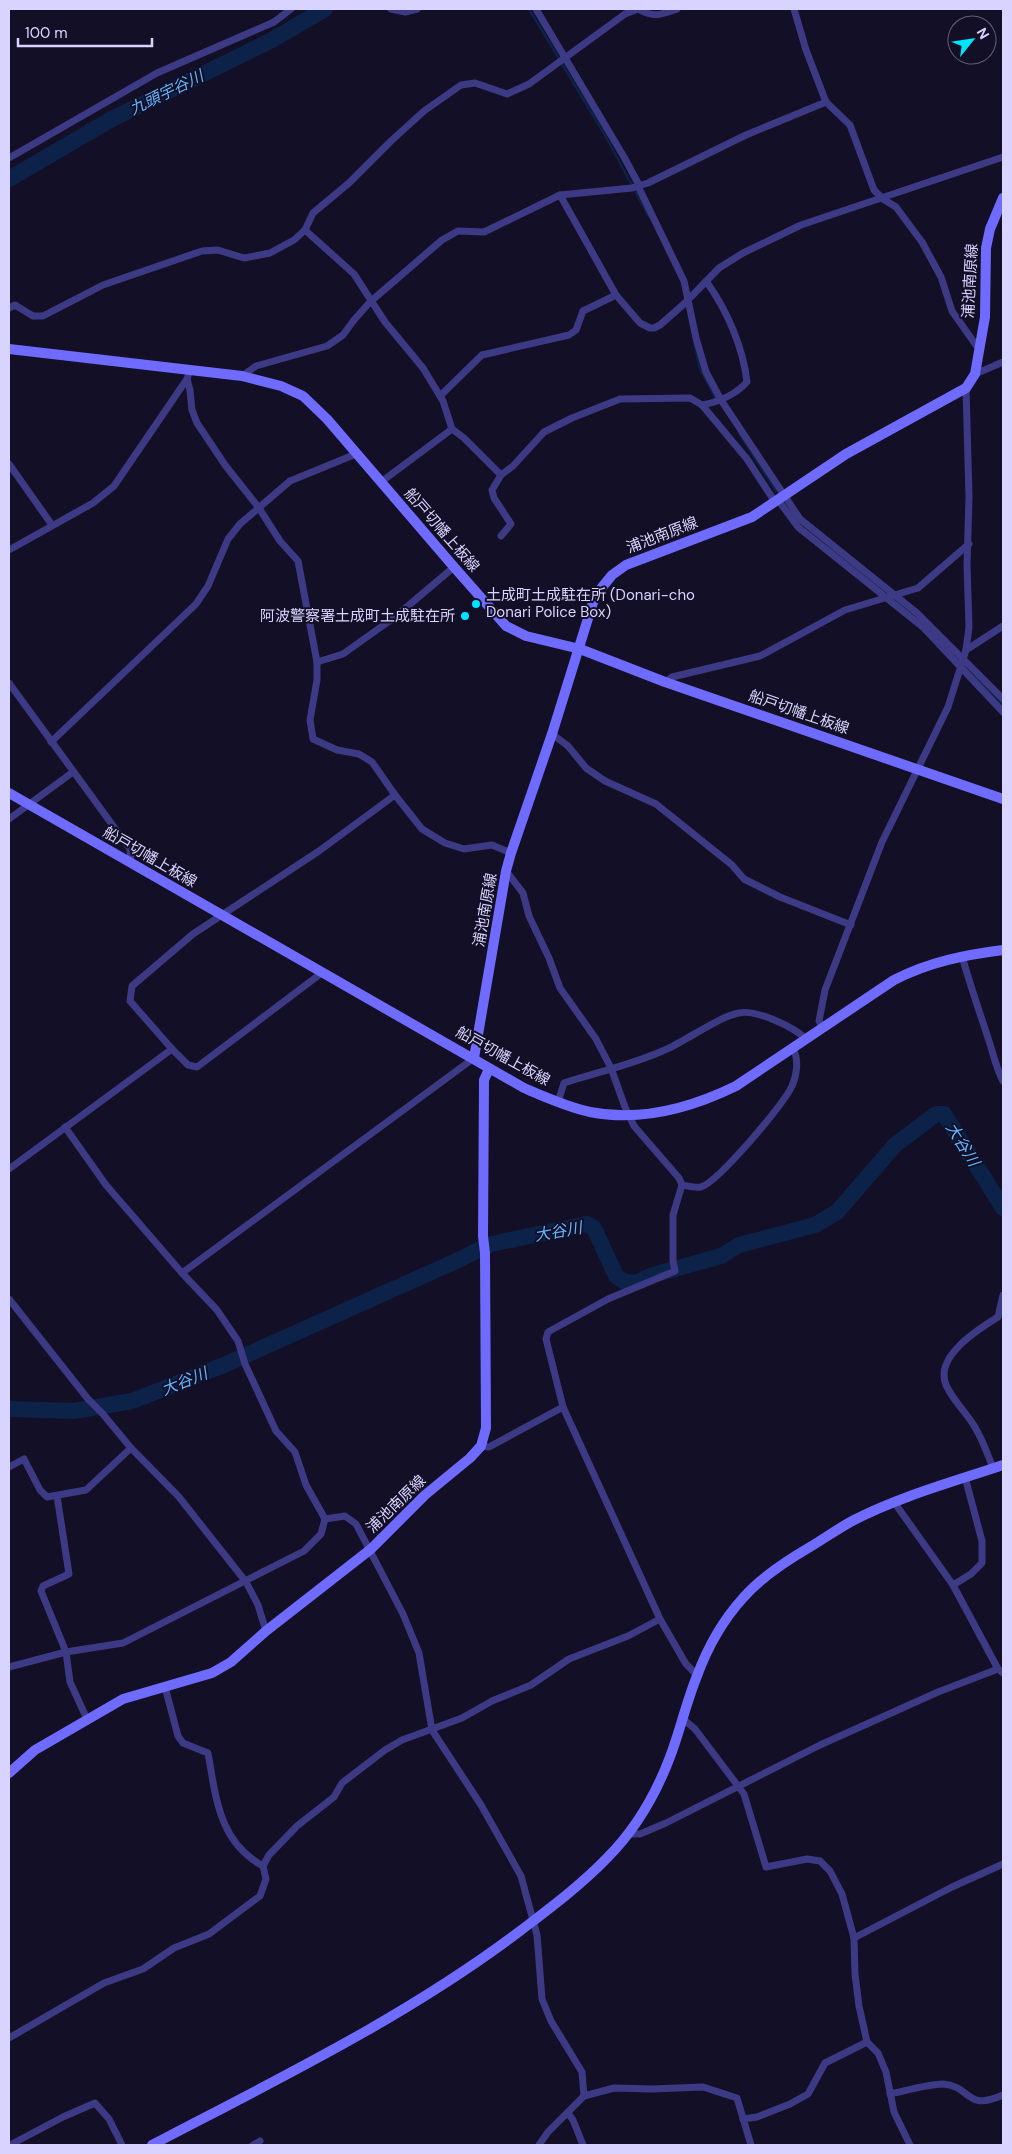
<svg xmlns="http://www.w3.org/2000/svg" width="1012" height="2154" viewBox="0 0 1012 2154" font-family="'DM Sans','Noto Sans JP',sans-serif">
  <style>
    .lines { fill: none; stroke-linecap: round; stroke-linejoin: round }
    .stream { stroke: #0c2248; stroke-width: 2.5 }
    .river { stroke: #0c2248; stroke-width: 16 }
    .street { stroke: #3d3a85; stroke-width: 7 }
    .secondary { stroke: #6f6bff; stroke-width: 10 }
    .poi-dot { fill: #00e5ff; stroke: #130f26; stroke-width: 2 }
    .labels { text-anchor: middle; stroke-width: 4; stroke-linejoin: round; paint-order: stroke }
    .street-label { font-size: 15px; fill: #d9d4ff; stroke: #130f26 }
    .poi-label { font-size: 15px; fill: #d9d4ff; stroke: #130f26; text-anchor: start }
    .water-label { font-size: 16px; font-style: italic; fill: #62b6ff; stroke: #130f26 }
  </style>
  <rect width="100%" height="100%" fill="#130f26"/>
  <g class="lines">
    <g class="stream">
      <polyline points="529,9 606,137 649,217"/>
      <polyline points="694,342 700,369 716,399"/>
      <polyline points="739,433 776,491"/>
      <polyline points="828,547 881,588"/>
      <polyline points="976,677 1003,706"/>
    </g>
    <g class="river">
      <polyline points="9,179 110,120 272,40 325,9"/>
      <polyline points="9,1409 74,1411 132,1401 224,1365 454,1262 491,1244 587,1224 594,1228 616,1276 623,1281 635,1283 653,1275 721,1256 739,1245 815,1225 837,1212 895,1145 936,1114 944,1114 1003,1208"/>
    </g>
    <g class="street">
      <polyline points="391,9 405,12 417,9"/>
      <polyline points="536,9 624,157 639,185"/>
      <polyline points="794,9 806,50 826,102 850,125 874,190 883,199 896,207 922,242 941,277 952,311 978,348"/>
      <polyline points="9,158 157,73 274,22 291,9"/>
      <polyline points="638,186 684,281 696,338 706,372 721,400 800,519 917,613 1003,699"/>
      <polyline points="560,195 616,295 640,323 650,328 654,328 660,325 685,303 719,268 743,253 801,225 1003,157"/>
      <polyline points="305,230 354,274 385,322 423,368 443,401 452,429 381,482"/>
      <path d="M9,308L15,305L33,316H43L103,285L202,251L218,250L244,258L270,253L294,240L305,230L313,213L349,183L391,141L424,111L461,85L475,83L507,94L529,84L625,14L638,9C654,18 660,15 677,9"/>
      <polyline points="190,370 187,379 190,390 192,410 197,423 225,465 259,508 280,541 298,561 317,662 317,680 310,720 313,739 337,750 359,754 372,762 395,795 422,829 445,843 464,849 492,845 511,853"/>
      <polyline points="975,374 1003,362"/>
      <polyline points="242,376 256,366 327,346 343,335 354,320 370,302 442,240 458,231 484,232 560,195 632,188 648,183 746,135 826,102"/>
      <polyline points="440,396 482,355 569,335 576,330 583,311 616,295"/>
      <path d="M702,405C718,402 735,395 747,382C743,347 727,310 706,281"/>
      <polyline points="452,429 464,438 501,475"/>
      <polyline points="9,464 52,525"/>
      <polyline points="778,500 798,527 924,628 1003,712"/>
      <polyline points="501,536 511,524 494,498 492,490 501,475 513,466 544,432 572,418 620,399 690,398 702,405 747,459 775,502"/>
      <polyline points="9,550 93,503 114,486 187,379"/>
      <polyline points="966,650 1003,626"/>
      <polyline points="317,662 343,654 395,617 454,567"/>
      <polyline points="665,682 672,677 760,656 845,610 918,588 969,544"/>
      <polyline points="9,683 130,849 131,863"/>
      <polyline points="552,734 568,746 586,768 605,781 656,804 732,865 744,879 780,897 851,925"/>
      <polyline points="51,742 196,604 208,586 228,539 240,524 290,481 356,454"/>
      <polyline points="9,819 73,772"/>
      <polyline points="506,871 523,893 529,916 549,958 560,988 596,1039 611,1068 625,1107 634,1126 679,1178 682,1185 673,1215 673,1261 675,1271 608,1299 548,1332 546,1339 563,1407 660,1619 686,1664 697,1675"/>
      <path d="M962,956C970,985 980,1013 989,1041C994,1056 996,1068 1003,1081"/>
      <polyline points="823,1028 819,1021 825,990 882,842 948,707 966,650 969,627 967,565 969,497 966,388"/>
      <polyline points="172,1049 130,1001 132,986 193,934 319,851 395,795"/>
      <path d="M558,1102L564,1083C598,1072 635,1064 667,1049C687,1040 720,1016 739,1013C756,1009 794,1027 806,1039"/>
      <polyline points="9,1169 172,1049 188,1065 197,1067 323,972"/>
      <path d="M682,1185C687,1186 695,1188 701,1187C718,1182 785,1103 792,1086C797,1075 799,1059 793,1049"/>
      <polyline points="182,1273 474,1058"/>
      <polyline points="9,1299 88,1399 102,1413 131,1448 179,1497 246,1582 258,1605 266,1631"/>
      <polyline points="481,1446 489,1447 563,1407"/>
      <polyline points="9,1467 24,1459 40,1490 47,1497 86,1490 131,1448"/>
      <path d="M993,1468C988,1455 983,1441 976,1429C968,1414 953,1401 946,1385C934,1356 979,1329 998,1317L1003,1295"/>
      <polyline points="57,1496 69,1574 43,1586 41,1591 66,1652 70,1682 87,1719"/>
      <polyline points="894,1502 953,1585 998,1669 1003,1673"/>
      <polyline points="325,1519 345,1516 356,1524 403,1614 419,1653 432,1730 481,1805 521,1876 537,1935 542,1999 551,2021 582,2072 584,2096"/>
      <polyline points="953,1585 971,1574 982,1563 982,1541 965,1477"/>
      <polyline points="9,1667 66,1652 123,1643 304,1551 321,1534 325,1519 306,1485 295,1452 276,1431 245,1364 238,1341 217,1310 182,1273 106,1185 65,1127"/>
      <path d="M165,1687L178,1736L183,1743L208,1753C216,1798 219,1842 263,1866"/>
      <polyline points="683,1719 695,1729 744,1794 766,1867 807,1859 820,1861 830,1871 842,1894 854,1938 855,1974 859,2006 867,2042 878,2053 886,2072 894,2112 910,2145"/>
      <polyline points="629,1834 640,1834 666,1823 820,1745 938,1692 998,1669"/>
      <polyline points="854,1938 952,1887 1003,1864"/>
      <polyline points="9,2038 104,1983 143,1969 174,1948 209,1934 260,1896 266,1879 263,1866 269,1855 297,1826 334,1797 342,1783 385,1750 402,1740 462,1718 492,1701 531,1685 569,1659 628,1636 660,1619"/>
      <path d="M890,2094C905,2091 928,2084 943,2084C972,2086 965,2112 1003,2095"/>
      <polyline points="568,2113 573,2120 583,2145"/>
      <polyline points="743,2119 757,2117 790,2104 808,2094 825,2063 867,2042"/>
      <polyline points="10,2145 63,2117 95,2103 109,2119 122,2145"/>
      <polyline points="253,2145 260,2141"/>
      <polyline points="539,2145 548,2132 584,2096 614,2088 652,2089 703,2087 737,2098 751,2145"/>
    </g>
    <g class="secondary">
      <polyline points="9,349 242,376 281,386 303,396 327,419 454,567 506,626 526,636 580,649 665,682 1003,799"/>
      <path d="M9,793L524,1088C545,1097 567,1107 590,1112C640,1122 691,1108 736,1086L894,980C929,962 964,955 1003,950"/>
      <polyline points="474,1058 506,871 511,853 552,734 595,596 612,575 626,565 752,517 846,454 966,388 975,374 985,317 986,248 990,229 1003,198"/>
      <polyline points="9,1773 35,1750 123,1699 212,1673 231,1662 266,1631 371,1549 425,1495 470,1458 481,1446 486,1428 485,1253 483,1236 484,1080 489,1069"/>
      <path d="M152,2145C278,2079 406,2017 520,1931C550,1908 581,1885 607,1858C635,1830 656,1794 670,1757C680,1731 686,1703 697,1676C707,1649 723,1620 743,1598C761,1577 786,1561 810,1547C825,1538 839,1528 854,1520C901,1496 953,1482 1003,1465"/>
    </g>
  </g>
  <g class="poi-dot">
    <circle cx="476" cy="604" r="5"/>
    <circle cx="465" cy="616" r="5"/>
  </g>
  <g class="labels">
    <g class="street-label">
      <text transform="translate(970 281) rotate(-87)" y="5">浦池南原線</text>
      <text transform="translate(442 530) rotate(49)" y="5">船戸切幡上板線</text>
      <text transform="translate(662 535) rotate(-21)" y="5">浦池南原線</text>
      <text transform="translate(799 712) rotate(19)" y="5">船戸切幡上板線</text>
      <text transform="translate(150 857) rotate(30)" y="5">船戸切幡上板線</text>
      <text transform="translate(485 910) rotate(-80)" y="5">浦池南原線</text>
      <text transform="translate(503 1056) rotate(29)" y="5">船戸切幡上板線</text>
      <text transform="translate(396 1504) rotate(-44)" y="5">浦池南原線</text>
    </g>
    <g class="poi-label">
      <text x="486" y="600">土成町土成駐在所 (Donari-cho<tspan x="486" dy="17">Donari Police Box)</tspan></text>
      <text x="455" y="621" text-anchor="end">阿波警察署土成町土成駐在所</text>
    </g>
    <g class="water-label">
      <text transform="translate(166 92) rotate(-26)" y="6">九頭宇谷川</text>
      <text transform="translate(963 1144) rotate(58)" y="6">大谷川</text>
      <text transform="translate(558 1231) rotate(-10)" y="6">大谷川</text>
      <text transform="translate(184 1381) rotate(-22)" y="6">大谷川</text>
    </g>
  </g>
  <rect width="1012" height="2154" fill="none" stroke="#d9d4ff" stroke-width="20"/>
  <g transform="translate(972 40) rotate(60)"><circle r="24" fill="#130f26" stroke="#625e7d"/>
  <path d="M0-4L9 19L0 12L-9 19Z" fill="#00e5ff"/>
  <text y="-8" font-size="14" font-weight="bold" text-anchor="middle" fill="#d9d4ff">N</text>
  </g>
  <path d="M18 38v8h134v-8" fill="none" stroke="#d9d4ff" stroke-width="2.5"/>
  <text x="25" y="38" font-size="15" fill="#d9d4ff" stroke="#130f26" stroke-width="4" paint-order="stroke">100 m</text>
</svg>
